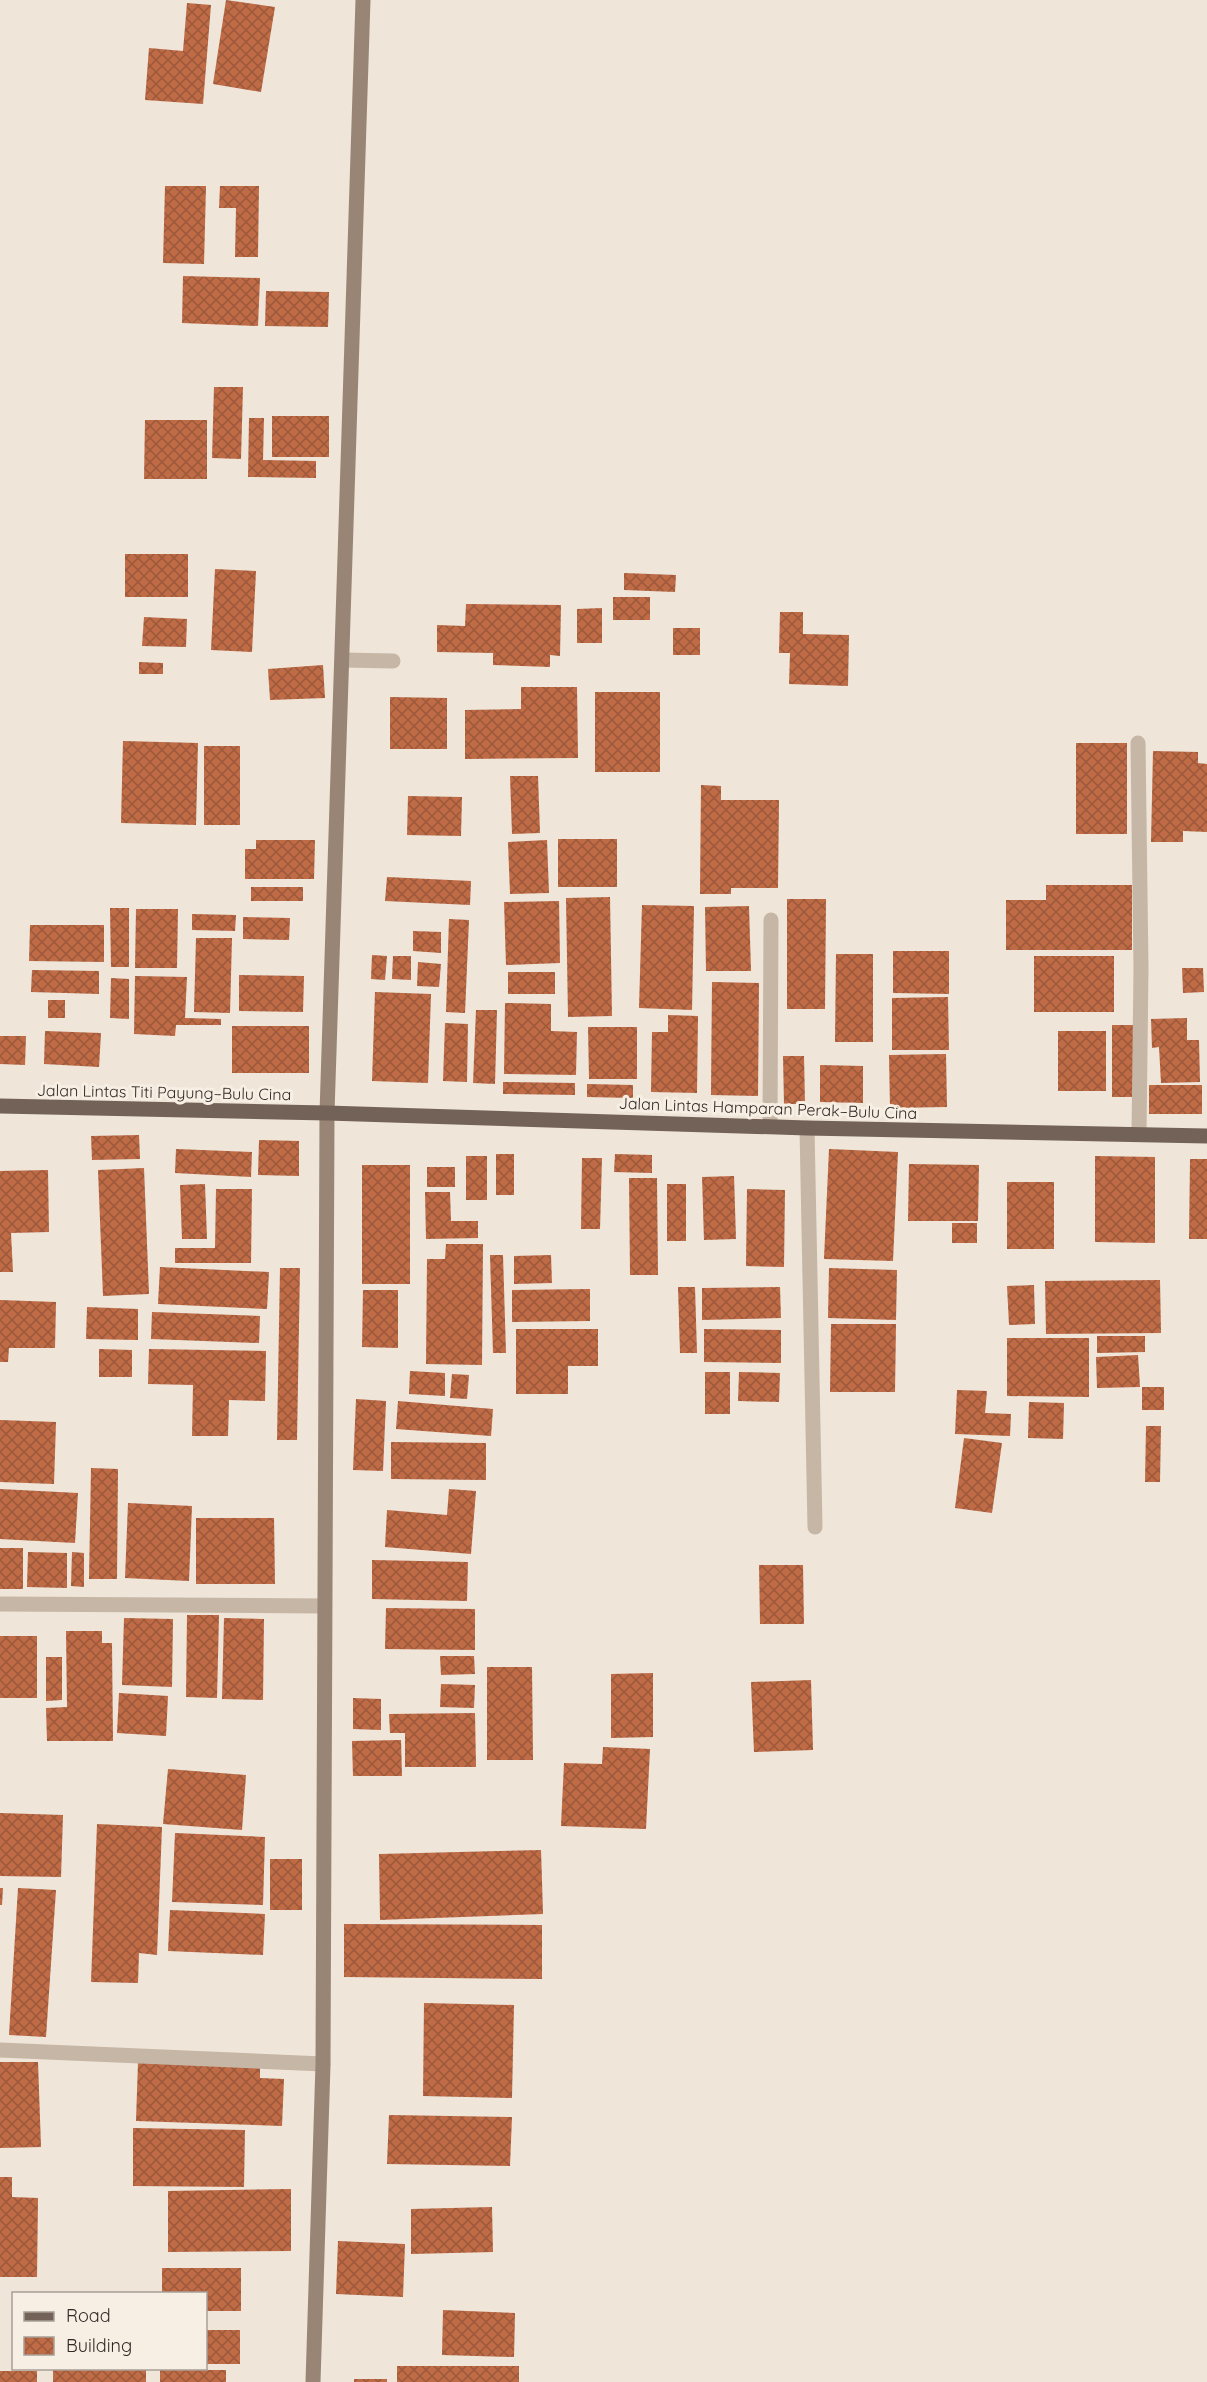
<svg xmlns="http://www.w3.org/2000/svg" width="1207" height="2382" viewBox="0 0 1207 2382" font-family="Quicksand,sans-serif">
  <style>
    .building { fill: url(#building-cross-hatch) }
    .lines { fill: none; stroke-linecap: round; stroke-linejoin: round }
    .street { stroke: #c6b6a5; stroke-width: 15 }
    .secondary { stroke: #998576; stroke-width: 15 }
    .primary { stroke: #736257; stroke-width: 15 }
    .labels { text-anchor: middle; stroke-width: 6; stroke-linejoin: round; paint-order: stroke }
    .street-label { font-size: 16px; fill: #322a26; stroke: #f7efe3 }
  </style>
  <defs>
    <pattern id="building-cross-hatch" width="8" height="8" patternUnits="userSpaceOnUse" patternTransform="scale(1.5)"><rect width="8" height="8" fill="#bf6b46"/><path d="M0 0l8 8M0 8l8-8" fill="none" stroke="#9c583a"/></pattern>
  </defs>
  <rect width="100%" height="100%" fill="#efe5d8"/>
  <g class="building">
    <polygon points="226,0 275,7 261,92 213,84"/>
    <polygon points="187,3 211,5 203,104 145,100 149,48 183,51"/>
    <polygon points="165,186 206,186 204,264 163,263"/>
    <polygon points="220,186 259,186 258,257 235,257 236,208 219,208"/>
    <polygon points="183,276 260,278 258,326 182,323"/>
    <polygon points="266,291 329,292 328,327 265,326"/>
    <polygon points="214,387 243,387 241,459 212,458"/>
    <rect x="272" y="416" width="57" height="41"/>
    <polygon points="249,418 264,418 263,460 316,461 316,478 248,477"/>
    <polygon points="145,420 207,420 207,479 144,479"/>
    <rect x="125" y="554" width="63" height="43"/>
    <polygon points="215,569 256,571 252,652 211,650"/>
    <polygon points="624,573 676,575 675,592 624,590"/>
    <rect x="613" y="597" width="37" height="23"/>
    <polygon points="466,604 561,605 560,656 550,655 550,667 493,665 493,653 437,652 437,625 465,626"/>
    <polygon points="602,608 602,643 577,643 577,609"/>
    <polygon points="780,612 803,612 803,634 849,635 848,686 789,684 790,653 779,653"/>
    <polygon points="144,617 187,619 186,647 142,646"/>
    <rect x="673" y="628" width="27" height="27"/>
    <polygon points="139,662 163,663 163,674 139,674"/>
    <polygon points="323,665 325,698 270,700 268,669"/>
    <polygon points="521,687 577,687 578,758 465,759 465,710 521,709"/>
    <rect x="595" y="692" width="65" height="80"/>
    <polygon points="390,697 447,698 447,749 390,749"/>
    <polygon points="123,741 198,743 196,825 121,823"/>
    <rect x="1076" y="743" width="51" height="91"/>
    <rect x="204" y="746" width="36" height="79"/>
    <polygon points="1153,751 1198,752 1198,763 1207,764 1207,832 1183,831 1183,842 1151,842"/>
    <polygon points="510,776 538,776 540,833 512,834"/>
    <polygon points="701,785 721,786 721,800 779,800 778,888 731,888 731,894 700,894"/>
    <polygon points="408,796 462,797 461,836 407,835"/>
    <rect x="558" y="839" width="59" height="48"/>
    <polygon points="256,840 315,840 314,879 245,879 245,849 256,849"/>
    <polygon points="547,840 549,893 510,894 508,842"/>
    <polygon points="387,877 471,881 470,905 385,901"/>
    <polygon points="1046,885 1132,885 1132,950 1006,950 1006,900 1046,900"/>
    <rect x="251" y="887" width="52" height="14"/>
    <polygon points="610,897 612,1016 568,1017 566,898"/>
    <polygon points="787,899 826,899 825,1009 787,1009"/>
    <polygon points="559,901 560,963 506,965 504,902"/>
    <polygon points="642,905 694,906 692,1010 639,1008"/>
    <polygon points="749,906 751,971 706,971 705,907"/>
    <polygon points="110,908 129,908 129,967 111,967"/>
    <polygon points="136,909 178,909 177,968 135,968"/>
    <polygon points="192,914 236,915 235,931 192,930"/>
    <polygon points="243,917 290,918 289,940 243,939"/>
    <polygon points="449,919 469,920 465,1013 446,1012"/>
    <polygon points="30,925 104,925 104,962 29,961"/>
    <polygon points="413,931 441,932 441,953 413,951"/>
    <polygon points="196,938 232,938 230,1013 194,1012"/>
    <polygon points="893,951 949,951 949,994 893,993"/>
    <polygon points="836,954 873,954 873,1042 835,1042"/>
    <polygon points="372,955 387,956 385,980 371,979"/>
    <polygon points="393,956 411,956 411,980 392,979"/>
    <rect x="1034" y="956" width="80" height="56"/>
    <polygon points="418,962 441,964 439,987 417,986"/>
    <polygon points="1182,968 1203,968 1204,992 1183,993"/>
    <polygon points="32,970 99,971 99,994 31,992"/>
    <rect x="508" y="972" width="47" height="22"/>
    <polygon points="239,975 304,976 303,1012 239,1011"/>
    <polygon points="135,976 187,977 185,1018 221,1019 221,1025 176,1025 175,1036 134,1034"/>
    <polygon points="111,978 129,979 129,1019 110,1018"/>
    <polygon points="712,982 759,983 758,1096 711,1095"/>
    <polygon points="375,992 431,994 428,1083 372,1081"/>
    <polygon points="948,997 949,1050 892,1050 892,998"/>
    <rect x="48" y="1000" width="17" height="18"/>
    <polygon points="505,1003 551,1004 551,1031 577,1032 576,1075 504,1074"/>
    <polygon points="476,1010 497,1010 495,1084 473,1083"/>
    <polygon points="668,1015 698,1016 697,1093 651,1092 652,1032 668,1032"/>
    <polygon points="1187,1018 1187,1040 1199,1040 1200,1082 1161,1083 1159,1047 1152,1048 1151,1019"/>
    <polygon points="445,1023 468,1024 467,1082 443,1081"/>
    <rect x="1112" y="1025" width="21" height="72"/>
    <rect x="232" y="1026" width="77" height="47"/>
    <polygon points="588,1027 637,1027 637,1079 589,1079"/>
    <polygon points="45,1031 101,1033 99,1067 44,1064"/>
    <rect x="1058" y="1031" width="48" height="60"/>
    <polygon points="0,1036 26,1036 25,1065 0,1064"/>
    <polygon points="946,1054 947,1107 890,1108 889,1055"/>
    <polygon points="783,1056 804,1056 805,1104 784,1104"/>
    <polygon points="820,1065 863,1066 863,1103 820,1102"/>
    <polygon points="503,1082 575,1083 575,1095 503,1094"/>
    <polygon points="587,1084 633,1085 633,1098 587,1097"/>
    <rect x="1149" y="1085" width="53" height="29"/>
    <polygon points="139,1135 140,1159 92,1160 91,1136"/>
    <polygon points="259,1140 299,1141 299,1176 258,1175"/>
    <polygon points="176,1149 252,1152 251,1177 175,1173"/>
    <polygon points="829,1149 898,1152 893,1261 824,1259"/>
    <rect x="496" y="1154" width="18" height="41"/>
    <polygon points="615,1154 652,1155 652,1173 614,1172"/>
    <rect x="466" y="1156" width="21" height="44"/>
    <polygon points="1095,1156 1155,1157 1155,1243 1095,1242"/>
    <polygon points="582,1158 602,1158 600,1229 581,1229"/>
    <polygon points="1190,1159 1207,1159 1207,1239 1189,1239"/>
    <polygon points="909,1164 979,1165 978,1221 908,1221"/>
    <rect x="362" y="1165" width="48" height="119"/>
    <rect x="427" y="1167" width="28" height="20"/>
    <polygon points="144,1168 149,1294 103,1296 98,1170"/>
    <polygon points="48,1170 49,1232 11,1233 13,1272 0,1272 0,1171"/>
    <polygon points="734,1176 736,1239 704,1240 702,1177"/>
    <polygon points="629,1178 657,1178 658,1275 630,1275"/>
    <rect x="1007" y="1182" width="47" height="67"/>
    <polygon points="205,1184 207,1239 182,1239 180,1185"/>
    <rect x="667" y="1184" width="19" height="57"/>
    <polygon points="216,1189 252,1189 251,1263 175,1263 175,1248 215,1248"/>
    <polygon points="747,1189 785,1190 784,1267 746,1266"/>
    <polygon points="425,1192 450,1192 451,1221 478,1221 478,1238 426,1239"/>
    <rect x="952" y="1223" width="25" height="20"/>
    <polygon points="446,1244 483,1244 482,1365 426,1364 427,1259 445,1259"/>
    <polygon points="490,1255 503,1255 506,1353 493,1353"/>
    <polygon points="551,1255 552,1283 514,1284 514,1256"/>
    <polygon points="160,1267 269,1272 267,1309 158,1304"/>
    <polygon points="280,1268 300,1268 297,1440 277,1440"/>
    <polygon points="829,1268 897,1270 896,1320 828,1318"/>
    <polygon points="1160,1280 1161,1333 1046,1334 1045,1281"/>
    <polygon points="1034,1285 1035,1324 1009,1325 1007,1286"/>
    <polygon points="678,1287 695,1287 697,1353 680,1353"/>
    <polygon points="780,1287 781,1318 702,1320 702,1288"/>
    <polygon points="590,1289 590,1321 512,1322 512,1290"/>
    <polygon points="363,1290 398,1290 398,1348 362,1347"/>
    <polygon points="0,1300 56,1302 55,1348 9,1348 8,1362 0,1362"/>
    <polygon points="87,1307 138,1309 138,1340 86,1339"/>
    <polygon points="152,1312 260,1316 259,1343 151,1339"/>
    <polygon points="831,1324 896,1324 895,1392 830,1392"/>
    <polygon points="516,1329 598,1329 598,1366 568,1366 568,1394 516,1394"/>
    <polygon points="704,1329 781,1330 781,1363 704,1362"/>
    <polygon points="1097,1336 1145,1336 1145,1352 1097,1353"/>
    <polygon points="1007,1338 1089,1338 1089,1397 1007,1396"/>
    <polygon points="99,1349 132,1350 132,1377 99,1377"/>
    <polygon points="149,1349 266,1351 265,1401 229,1400 228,1436 192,1436 193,1385 148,1384"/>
    <polygon points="1138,1355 1140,1387 1097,1388 1096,1357"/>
    <polygon points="410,1371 445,1373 445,1396 409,1394"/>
    <rect x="705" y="1372" width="25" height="42"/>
    <polygon points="739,1372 780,1373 779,1402 738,1401"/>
    <polygon points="452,1374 469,1375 467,1399 450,1398"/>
    <rect x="1142" y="1387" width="22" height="23"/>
    <polygon points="957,1390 987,1391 985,1413 1011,1414 1010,1436 955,1434"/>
    <polygon points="356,1399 386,1401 383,1471 353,1470"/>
    <polygon points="398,1401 493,1409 491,1436 396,1429"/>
    <polygon points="1029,1402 1064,1403 1063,1439 1028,1438"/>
    <polygon points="0,1420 56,1422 54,1484 0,1482"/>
    <polygon points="1146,1426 1161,1426 1160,1482 1145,1482"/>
    <polygon points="964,1438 1002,1443 992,1513 955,1508"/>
    <polygon points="391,1442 486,1443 486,1480 391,1479"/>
    <polygon points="91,1468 118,1469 117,1579 89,1579"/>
    <polygon points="0,1489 78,1493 75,1543 0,1539"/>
    <polygon points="449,1489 476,1491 471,1554 385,1547 387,1510 447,1515"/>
    <polygon points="128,1503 192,1506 189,1581 125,1578"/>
    <polygon points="196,1518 274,1518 275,1584 196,1584"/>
    <rect x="0" y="1548" width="23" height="41"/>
    <polygon points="28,1552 67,1553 67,1588 27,1587"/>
    <polygon points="72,1552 84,1553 84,1587 71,1586"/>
    <polygon points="372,1560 468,1562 467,1601 372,1599"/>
    <polygon points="759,1565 803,1565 804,1624 760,1624"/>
    <polygon points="386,1608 475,1609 475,1650 385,1649"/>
    <polygon points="187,1615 219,1615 217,1698 186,1697"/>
    <polygon points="124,1618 173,1619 172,1687 122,1685"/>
    <polygon points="224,1618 264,1619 263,1700 222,1699"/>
    <polygon points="66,1631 102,1631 102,1643 112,1643 113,1741 47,1741 46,1708 67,1707"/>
    <rect x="0" y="1636" width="37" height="62"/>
    <polygon points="440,1656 474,1656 475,1674 441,1675"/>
    <polygon points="46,1657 62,1657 62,1700 46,1701"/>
    <polygon points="487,1667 532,1667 533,1760 487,1760"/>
    <polygon points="653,1673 653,1737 611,1738 611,1674"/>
    <polygon points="811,1680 813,1750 754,1752 751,1682"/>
    <polygon points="441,1684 475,1685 474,1708 440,1707"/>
    <polygon points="119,1693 168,1696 166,1736 117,1733"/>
    <polygon points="353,1698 381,1699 381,1730 353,1729"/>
    <polygon points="475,1713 476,1767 405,1767 405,1733 390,1733 389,1714"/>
    <polygon points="401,1740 402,1776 353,1776 352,1741"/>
    <polygon points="603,1747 650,1749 646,1829 561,1826 564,1763 602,1764"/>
    <polygon points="168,1769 246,1775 242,1830 163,1824"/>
    <polygon points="0,1813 63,1815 61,1877 0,1876"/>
    <polygon points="97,1824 162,1827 157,1955 139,1953 138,1983 91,1982"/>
    <polygon points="175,1833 265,1837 263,1905 172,1902"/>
    <polygon points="541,1850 543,1914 380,1920 379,1854"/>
    <rect x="270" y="1859" width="32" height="51"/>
    <polygon points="0,1888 3,1888 2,1905 0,1905"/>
    <polygon points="18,1888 56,1890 46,2037 9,2035"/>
    <polygon points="170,1910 265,1914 263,1955 168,1951"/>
    <polygon points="344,1924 542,1925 542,1979 344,1977"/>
    <polygon points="424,2003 514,2005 512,2098 423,2096"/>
    <polygon points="0,2062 38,2062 41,2147 0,2148"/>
    <polygon points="138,2062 260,2067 260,2078 284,2079 282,2126 136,2121"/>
    <polygon points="389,2115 512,2117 510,2166 387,2164"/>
    <polygon points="133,2128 245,2130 244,2187 133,2186"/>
    <polygon points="0,2177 12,2177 12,2197 38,2198 37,2277 0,2277"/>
    <polygon points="291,2189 291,2251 168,2252 168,2191"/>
    <polygon points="492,2207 493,2252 411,2254 411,2209"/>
    <polygon points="338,2241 405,2244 403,2297 336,2294"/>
    <polygon points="162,2268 241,2268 241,2311 206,2311 206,2294 162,2294"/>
    <polygon points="443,2310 515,2313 514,2357 442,2355"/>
    <rect x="206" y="2330" width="34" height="34"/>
    <rect x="397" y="2366" width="122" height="16"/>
    <rect x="53" y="2368" width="93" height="14"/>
    <rect x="160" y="2370" width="66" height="12"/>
    <rect x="0" y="2371" width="37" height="11"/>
    <rect x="354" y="2379" width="33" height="3"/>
  </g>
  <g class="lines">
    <g class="street">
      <polyline points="343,660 393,661"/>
      <polyline points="1138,743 1141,968 1139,1134"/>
      <polyline points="770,1126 771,920"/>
      <polyline points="807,1128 815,1527"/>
      <polyline points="0,1604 323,1606"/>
      <polyline points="0,2050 323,2064"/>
    </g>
    <polyline class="secondary" points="313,2382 323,2064 327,1113 363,0"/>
    <polyline class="primary" points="0,1106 327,1113 807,1128 1207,1136"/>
  </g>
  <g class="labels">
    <g class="street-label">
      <text transform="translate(164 1092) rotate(1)" y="6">Jalan Lintas Titi Payung–Bulu Cina</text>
      <text transform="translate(768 1108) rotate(2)" y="6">Jalan Lintas Hamparan Perak–Bulu Cina</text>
    </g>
  </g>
  <rect x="12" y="2292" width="195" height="78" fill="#f7efe3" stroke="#a8a097" stroke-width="1.5"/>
  <rect x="24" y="2312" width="30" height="9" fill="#736257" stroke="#a8a097" stroke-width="1.5"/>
  <text x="66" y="2322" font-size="18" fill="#322a26">Road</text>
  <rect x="24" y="2337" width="30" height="18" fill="url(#building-cross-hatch)" stroke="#a8a097" stroke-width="1.5"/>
  <text x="66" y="2352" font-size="18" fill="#322a26">Building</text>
</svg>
